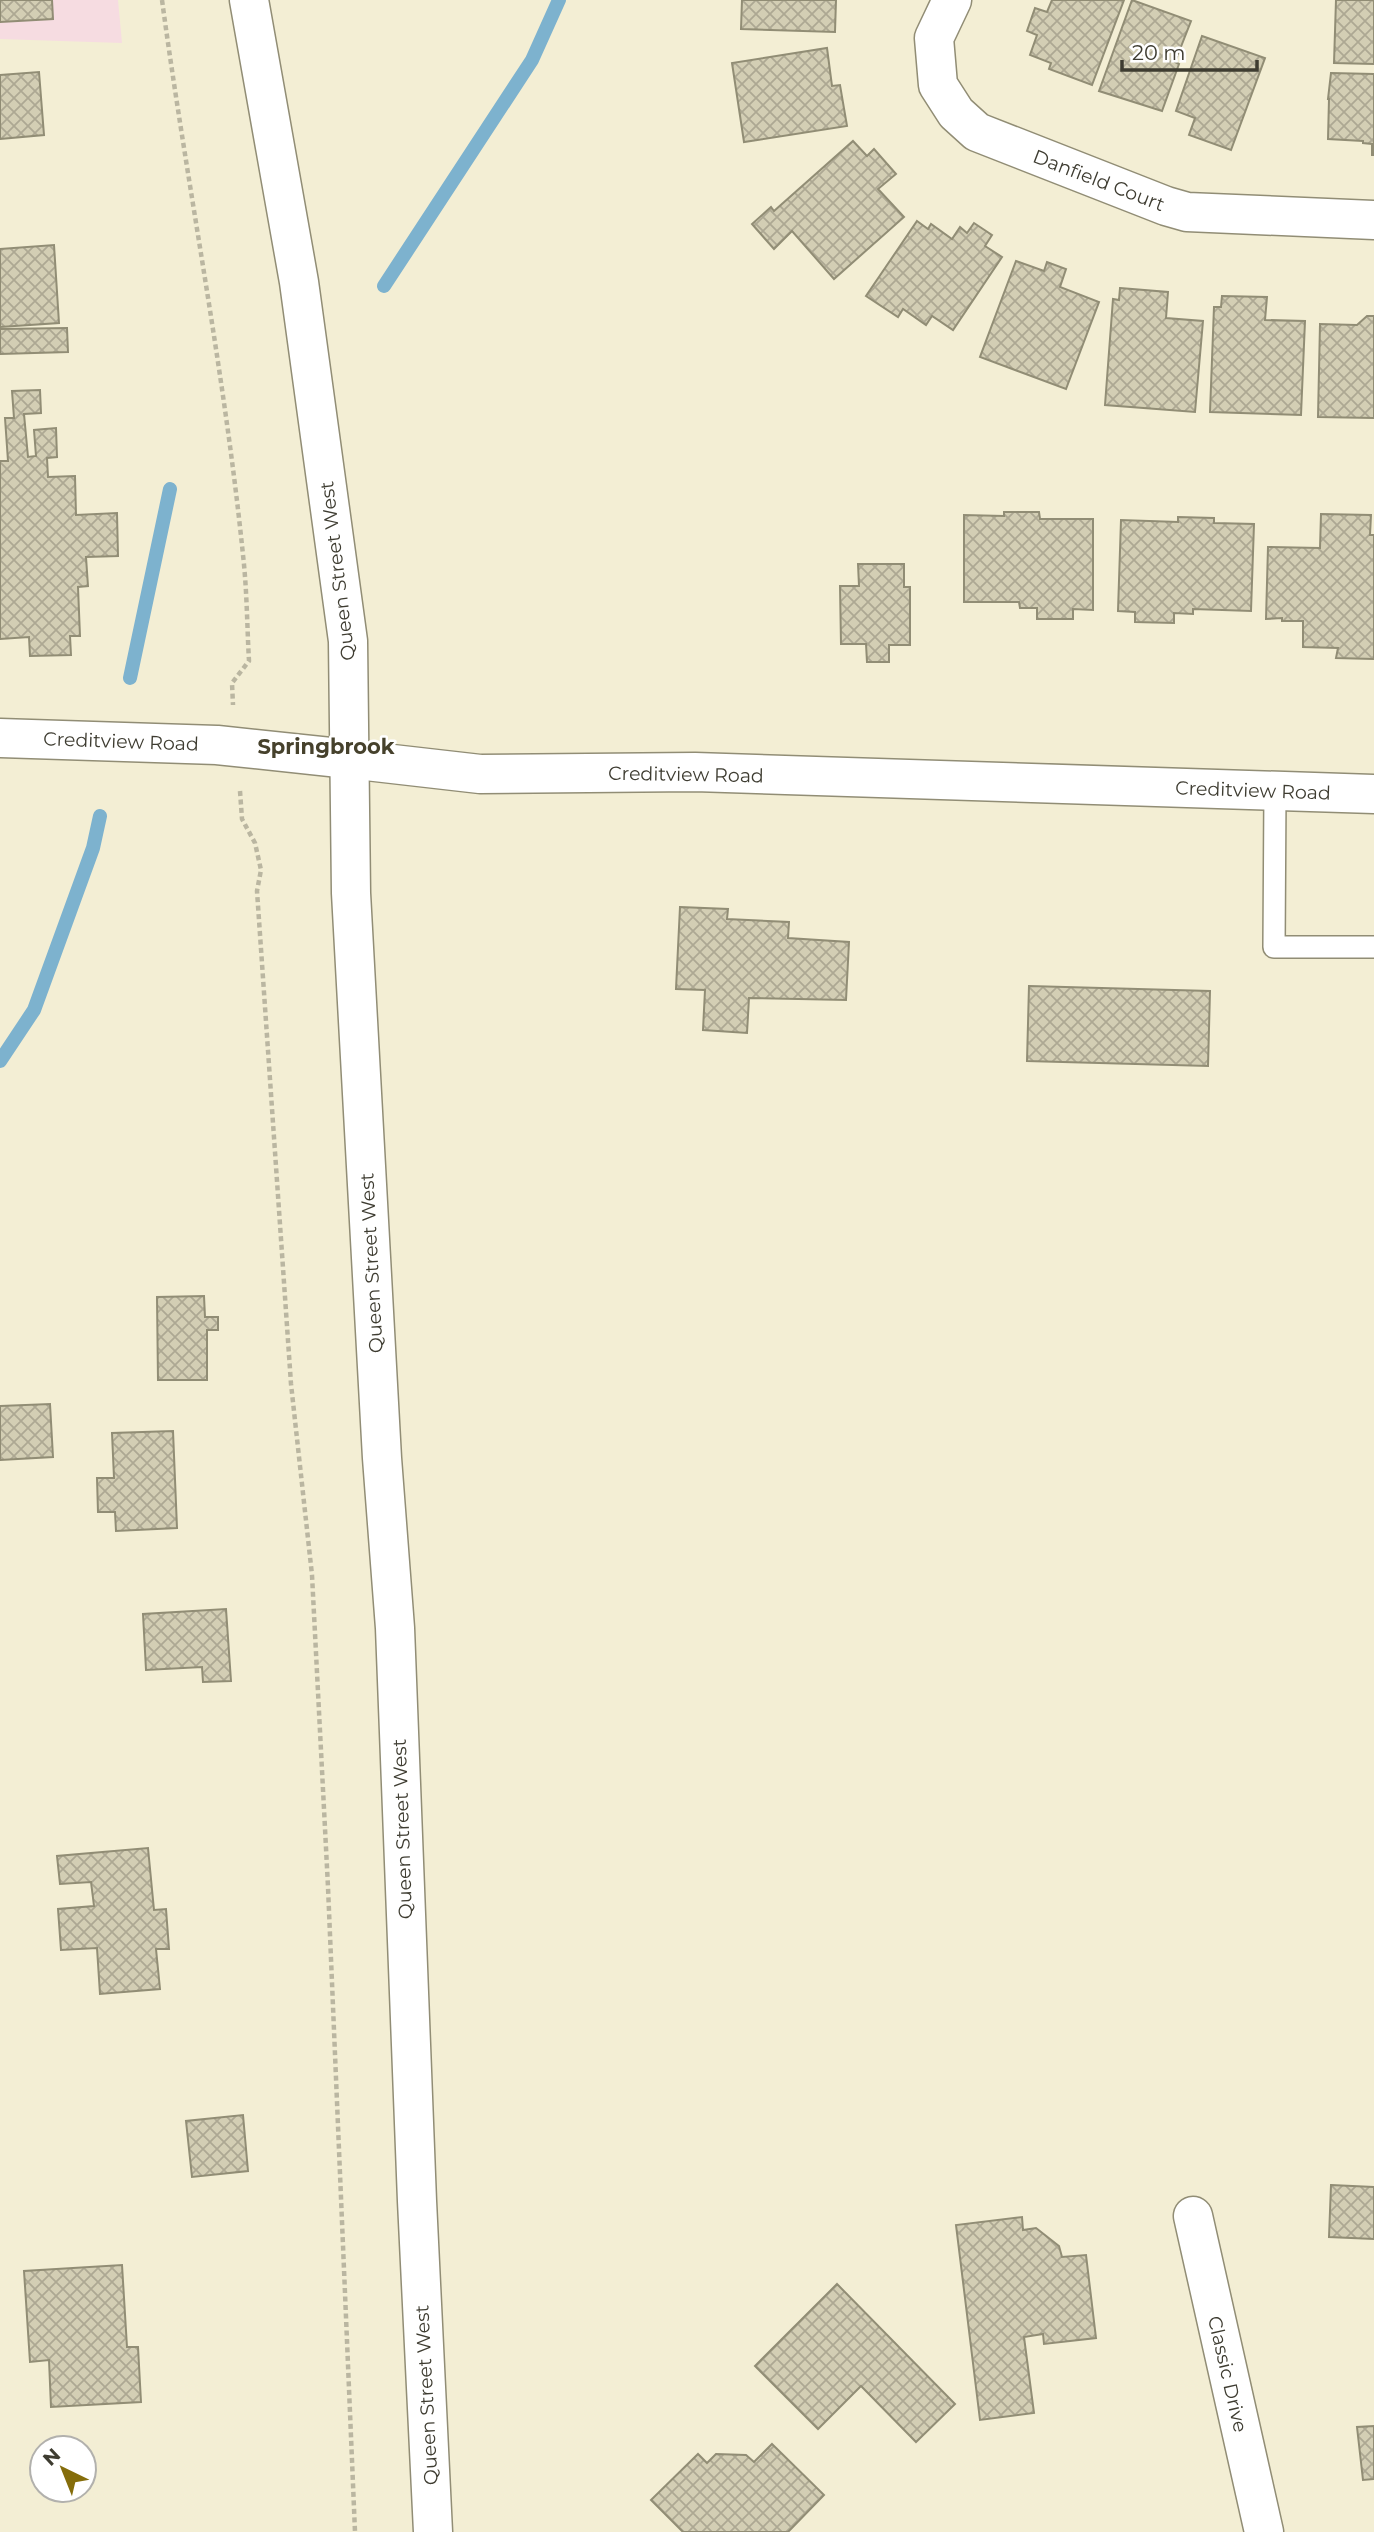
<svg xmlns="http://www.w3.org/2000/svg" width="1374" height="2532" viewBox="0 0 1374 2532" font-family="Montserrat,sans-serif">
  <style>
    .commercial { fill: #f6dce1 }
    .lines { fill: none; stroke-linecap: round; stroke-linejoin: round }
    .stream { stroke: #7db2ce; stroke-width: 14 }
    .building { fill: url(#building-cross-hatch); stroke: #918d75; stroke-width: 2 }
    .lane-casing { stroke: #918d75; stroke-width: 24 }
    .street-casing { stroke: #918d75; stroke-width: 41 }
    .secondary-casing { stroke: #918d75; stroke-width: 41 }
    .path { stroke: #bab6a1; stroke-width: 4.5; stroke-dasharray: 5 3.5; stroke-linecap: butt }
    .lane { stroke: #fff; stroke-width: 21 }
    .street { stroke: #fff; stroke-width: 38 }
    .secondary { stroke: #fff; stroke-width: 38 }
    .labels { text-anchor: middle; stroke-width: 5; stroke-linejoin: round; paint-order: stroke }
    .street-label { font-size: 19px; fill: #3e3c31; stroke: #fff }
    .neighbourhood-label { font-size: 21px; font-weight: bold; fill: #46412c; stroke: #fff }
  </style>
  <defs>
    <pattern id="building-cross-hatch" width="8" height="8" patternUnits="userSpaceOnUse" patternTransform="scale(1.75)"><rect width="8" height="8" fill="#d3ceb4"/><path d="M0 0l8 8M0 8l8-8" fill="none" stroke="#ada893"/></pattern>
  </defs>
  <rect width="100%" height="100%" fill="#f3eed4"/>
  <polygon class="commercial" points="0,0 118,0 122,43 0,39"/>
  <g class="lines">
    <g class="stream">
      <polyline points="384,286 532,60 559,0"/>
      <polyline points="130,678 170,489"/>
      <polyline points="0,1061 34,1010 93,848 100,816"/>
    </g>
  </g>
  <g class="building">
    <polygon points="0,0 52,0 53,19 0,22"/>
    <polygon points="742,0 836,0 835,32 741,29"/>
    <polygon points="1052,0 1124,0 1092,85 1049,69 1051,63 1030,55 1037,35 1027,31 1035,8 1047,12"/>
    <polygon points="1132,0 1191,21 1175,62 1179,64 1162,111 1099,91"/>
    <polygon points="1336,0 1374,0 1374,64 1334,63"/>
    <polygon points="1202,36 1265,58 1231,150 1189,135 1195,118 1176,111"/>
    <polygon points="827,48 832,86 840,85 847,126 744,142 732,63"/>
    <polygon points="39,72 44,135 0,139 0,75"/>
    <polygon points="1331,73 1374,74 1374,155 1372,155 1372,144 1363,143 1363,141 1328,139 1329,99 1328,99"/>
    <polygon points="853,141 867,156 874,149 896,174 878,189 904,217 834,279 792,231 774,249 752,224 771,207 774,211"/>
    <polygon points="917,221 928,229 931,224 952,239 960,227 967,233 974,223 992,235 985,246 1002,257 953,330 932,316 926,325 903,309 898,317 866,296"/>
    <polygon points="54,245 59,323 0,327 0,249"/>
    <polygon points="1016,261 1044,271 1047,262 1066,269 1060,287 1099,302 1066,389 980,357"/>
    <polygon points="1120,288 1168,292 1166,318 1203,321 1195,412 1105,405 1113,299 1119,300"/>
    <polygon points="1222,296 1267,297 1265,320 1305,321 1301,415 1210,412 1214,307 1221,307"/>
    <polygon points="1367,316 1374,316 1374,418 1318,417 1320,324 1357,325"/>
    <polygon points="67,328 68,352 0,354 0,329"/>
    <polygon points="40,390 41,413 24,414 28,457 36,456 34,430 56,428 57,457 47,458 48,477 75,476 76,515 117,513 118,556 86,557 88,586 78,587 80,636 70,636 71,655 30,656 29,637 0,639 0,461 8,461 5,418 14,418 12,391"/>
    <polygon points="1004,512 1039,512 1040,519 1093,519 1093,610 1073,609 1073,619 1037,619 1037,608 1020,608 1019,602 964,602 964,515 1004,516"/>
    <polygon points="1321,514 1371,515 1370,535 1374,535 1374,659 1336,658 1338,648 1303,647 1303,621 1282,621 1282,618 1266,619 1268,547 1320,548"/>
    <polygon points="1178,517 1214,518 1214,523 1254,524 1251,611 1193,609 1193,614 1174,613 1174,623 1135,622 1135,612 1118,611 1121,520 1178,522"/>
    <polygon points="858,564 904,564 904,587 910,587 910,645 889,645 889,662 867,662 866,644 841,644 840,586 859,586"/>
    <polygon points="680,907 728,909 727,919 789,922 788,938 849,942 846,1000 749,998 747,1033 703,1030 705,990 676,989"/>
    <polygon points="1029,986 1210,991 1208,1066 1027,1061"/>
    <polygon points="204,1296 205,1317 218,1317 218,1330 207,1330 207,1380 158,1380 157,1297"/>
    <polygon points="50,1404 53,1457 0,1460 0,1406"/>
    <polygon points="173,1431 177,1528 116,1531 115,1512 98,1512 97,1478 114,1478 112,1433"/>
    <polygon points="226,1609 231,1681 203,1682 202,1667 146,1670 143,1614"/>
    <polygon points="148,1848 154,1910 166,1909 169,1949 156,1949 160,1989 100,1994 97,1948 61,1950 58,1909 94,1906 91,1882 60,1884 57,1856"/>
    <polygon points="243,2115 248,2171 192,2177 186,2121"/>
    <polygon points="1331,2185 1374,2187 1374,2239 1329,2237"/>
    <polygon points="1022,2217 1023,2230 1036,2228 1059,2246 1062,2257 1086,2255 1096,2338 1044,2344 1043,2334 1024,2337 1034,2413 980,2420 956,2225"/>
    <polygon points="122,2265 127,2347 138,2347 141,2402 51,2407 49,2360 30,2362 24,2271"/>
    <polygon points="837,2284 955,2404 916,2442 861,2386 818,2429 755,2366"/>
    <polygon points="1374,2426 1374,2479 1363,2480 1357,2427"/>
    <polygon points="772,2444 824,2495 788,2532 683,2532 651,2500 698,2454 707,2463 716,2454 746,2455 754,2462"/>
  </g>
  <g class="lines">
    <g class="lane-casing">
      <polyline id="lane" points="1275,791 1274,947 1374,947"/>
    </g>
    <g class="street-casing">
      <g id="street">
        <polyline points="952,0 934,38 938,85 956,113 977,132 1166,206 1187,212 1374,220"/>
        <polyline points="0,738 217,745 349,759"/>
        <polyline points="1193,2216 1264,2532"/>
      </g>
    </g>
    <g class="secondary-casing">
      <g id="secondary">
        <polyline points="249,0 299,282 348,641 351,893 382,1458 395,1628 417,2201 433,2532"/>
        <polyline points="349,759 480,774 695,772 1374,794"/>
      </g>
    </g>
    <g class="path">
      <path d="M162,0C187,185 224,369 243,555C247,590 247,626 249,661L232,683L233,705"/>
      <polyline points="240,791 242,819 255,843 261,870 257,891 291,1384 312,1575 328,1887 355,2532"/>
    </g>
    <use href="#lane" class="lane"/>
    <use href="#street" class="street"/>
    <use href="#secondary" class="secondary"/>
  </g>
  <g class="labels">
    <g class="street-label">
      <text transform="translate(1099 180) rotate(21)" y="7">Danfield Court</text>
      <text transform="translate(337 571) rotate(-97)" y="7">Queen Street West</text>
      <text transform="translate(121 741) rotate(2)" y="7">Creditview Road</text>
      <text transform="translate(686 774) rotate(1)" y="7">Creditview Road</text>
      <text transform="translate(1253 790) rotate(2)" y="7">Creditview Road</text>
      <text transform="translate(371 1263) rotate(-93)" y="7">Queen Street West</text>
      <text transform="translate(402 1829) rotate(-92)" y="7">Queen Street West</text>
      <text transform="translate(1228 2374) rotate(77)" y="7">Classic Drive</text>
      <text transform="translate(426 2395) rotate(-93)" y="7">Queen Street West</text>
    </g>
    <g class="neighbourhood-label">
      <text x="326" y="754">Springbrook</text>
    </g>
  </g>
  <g transform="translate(63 2469) rotate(317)"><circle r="33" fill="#ffffff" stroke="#b2b1ad" stroke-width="2"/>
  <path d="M0-5L12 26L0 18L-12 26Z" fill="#856d0b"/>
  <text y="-10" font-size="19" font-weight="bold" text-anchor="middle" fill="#3e3c31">N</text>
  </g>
  <path d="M1122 60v10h135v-10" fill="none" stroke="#3e3c31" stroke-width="3.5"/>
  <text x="1132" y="60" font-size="21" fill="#3e3c31" stroke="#ffffff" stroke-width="5" paint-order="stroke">20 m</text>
</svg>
